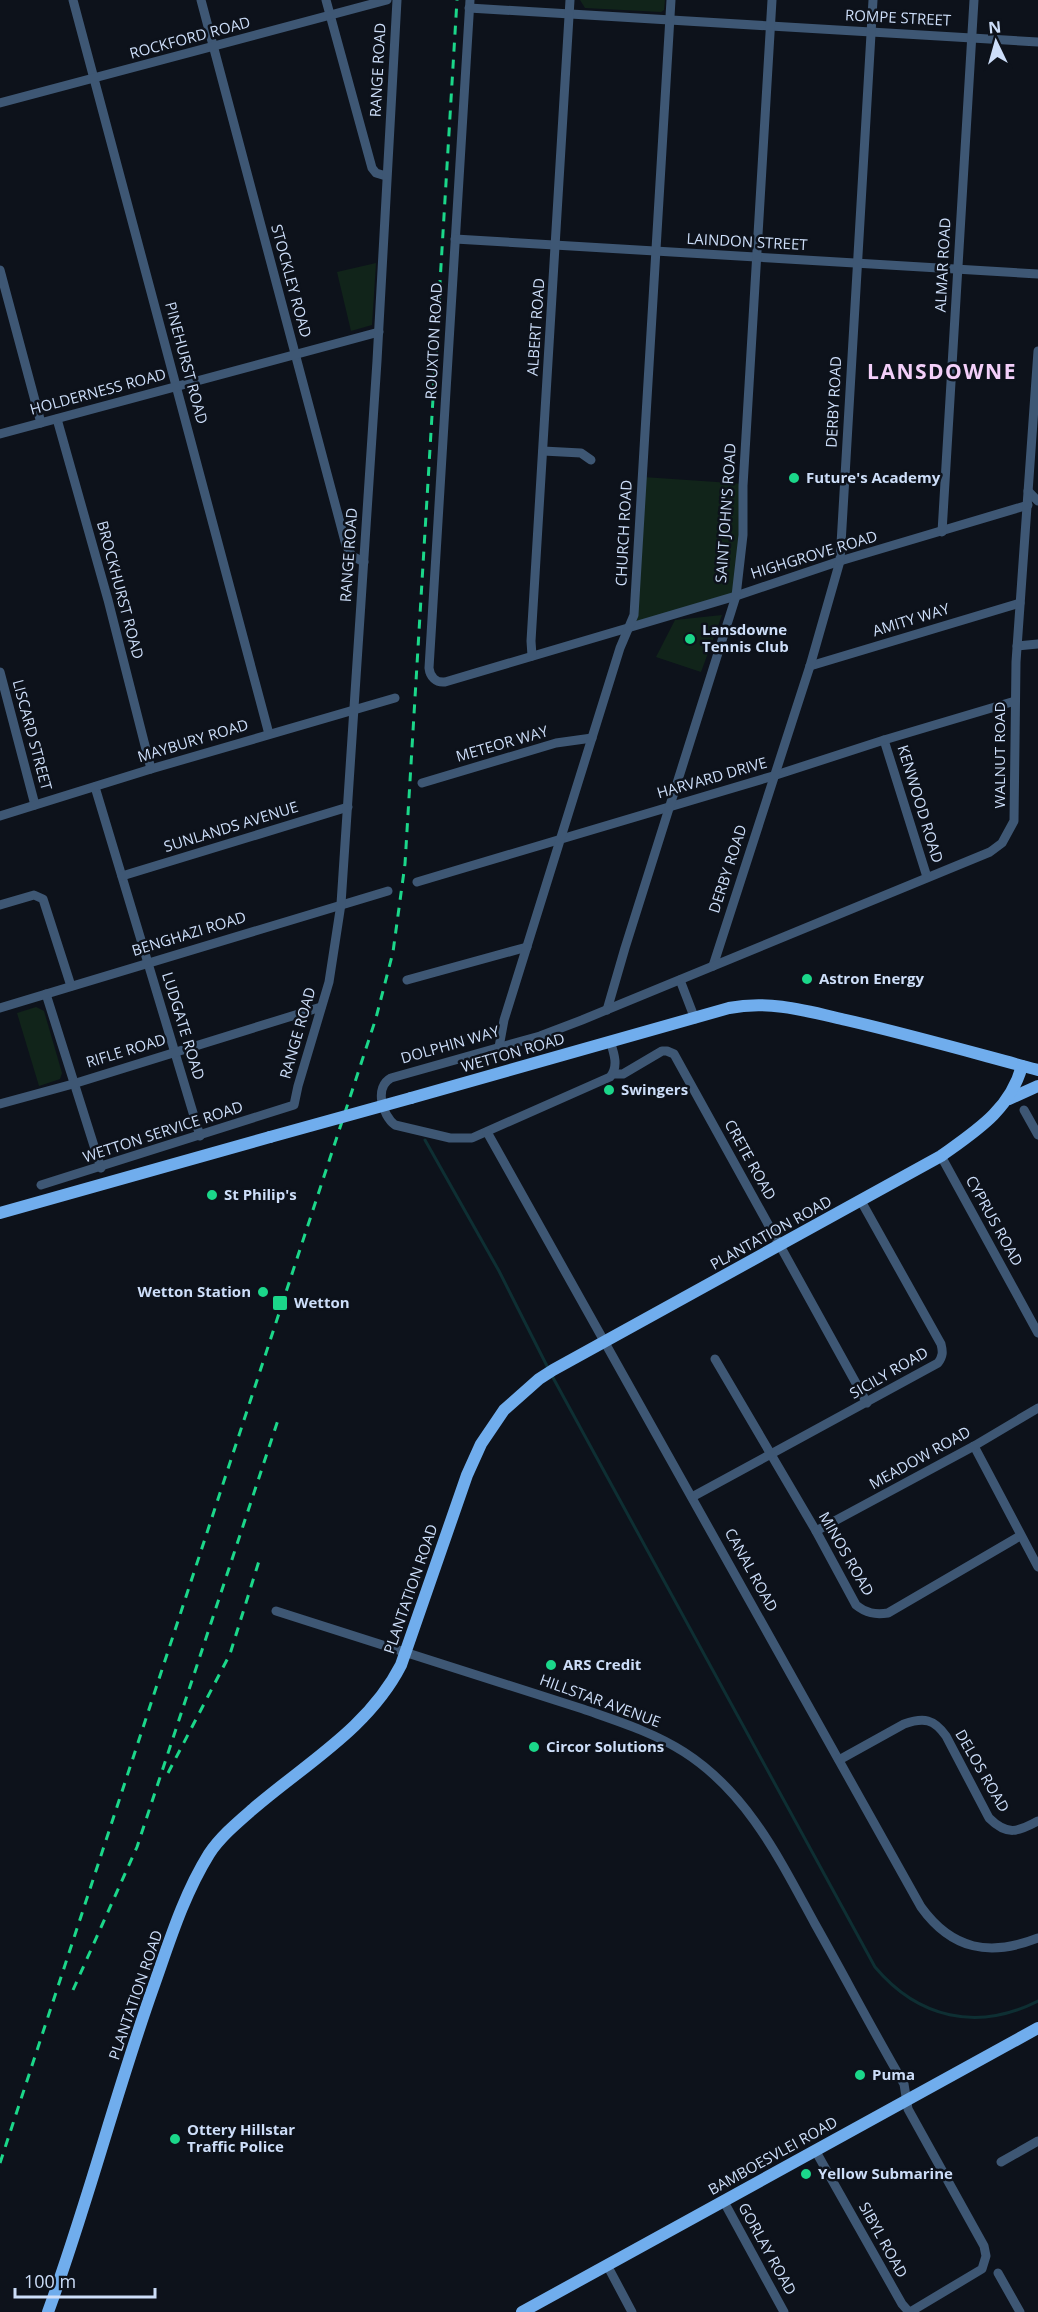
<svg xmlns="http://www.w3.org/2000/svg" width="1038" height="2312" viewBox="0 0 1038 2312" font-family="'Open Sans',sans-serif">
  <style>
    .green { fill: #11241a }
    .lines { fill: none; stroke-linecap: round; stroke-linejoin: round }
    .stream { stroke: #0e2f33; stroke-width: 3 }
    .street { stroke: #3e5774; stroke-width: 9 }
    .secondary { stroke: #70aded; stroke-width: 12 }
    .rail { stroke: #1bd78a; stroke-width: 3; stroke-dasharray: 9 8; stroke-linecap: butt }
    .secondary-bridge { stroke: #70aded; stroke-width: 12 }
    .poi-dot { fill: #1bd78a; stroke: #0d121b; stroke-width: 2 }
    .labels { text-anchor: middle; stroke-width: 5; stroke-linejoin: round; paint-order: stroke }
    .street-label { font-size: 15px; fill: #cddef9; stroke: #0d121b }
    .poi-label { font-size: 15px; font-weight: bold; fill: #cddef9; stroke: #0d121b; text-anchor: start }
    .district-label { font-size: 21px; font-weight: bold; letter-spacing: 1.5px; fill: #f3cff9; stroke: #0d121b }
  </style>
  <rect width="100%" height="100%" fill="#0d121b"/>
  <g class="green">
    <polygon points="580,0 665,0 664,10 661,12 585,8"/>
    <polygon points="376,263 372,325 351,331 337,272"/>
    <polygon points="643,477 746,484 739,595 631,625"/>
    <polygon points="722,615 701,672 656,657 675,620"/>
    <polygon points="36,1007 44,1011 62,1073 60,1079 39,1086 17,1013"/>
  </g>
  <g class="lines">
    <g class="stream">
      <polyline points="425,1140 499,1271 548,1368"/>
      <path d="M551,1374L875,1967C918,2018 977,2032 1038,2001"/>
    </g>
    <g class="street">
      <polyline points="73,0 269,734"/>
      <polyline points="201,0 346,545 352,556 364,562"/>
      <polyline points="326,0 372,168 376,173 386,176"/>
      <path d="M470,0L429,668C430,677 436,683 445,682L736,596L840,561L1028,505"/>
      <polyline points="469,8 1038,42"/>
      <polyline points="0,103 387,0"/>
      <polyline points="455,239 1038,274"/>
      <polyline points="0,270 41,423"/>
      <polyline points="57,419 108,600 151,769"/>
      <polyline points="0,434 379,332"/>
      <polyline points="543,451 581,453 591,460"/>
      <polyline points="1028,491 1038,501"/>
      <polyline points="942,532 974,0"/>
      <polyline points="1017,646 1038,644"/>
      <polyline points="532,656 531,641 570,0"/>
      <polyline points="810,666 1020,603"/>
      <polyline points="0,672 35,805"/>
      <polyline points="884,740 927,877"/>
      <polyline points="422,783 556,743 592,738"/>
      <polyline points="95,787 200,1136"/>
      <polyline points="0,816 151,769 395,698"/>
      <polyline points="122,876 348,807"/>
      <polyline points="417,882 773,776 884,740 1015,701"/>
      <polyline points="0,905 34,895 43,899 71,986"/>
      <polyline points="713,966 810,666 840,561 873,0"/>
      <polyline points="407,980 527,947"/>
      <polyline points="680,980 695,1019"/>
      <polyline points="46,994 101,1168"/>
      <polyline points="0,1008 388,891"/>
      <polyline points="607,1010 625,948 736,596 743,535 743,486 772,0"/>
      <path d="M610,1041C614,1053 619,1067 610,1077L472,1138H450L395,1125C382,1115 374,1087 391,1078L540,1036L582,1020L990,852L1002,843L1014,821L1016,662L1038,351"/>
      <polyline points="499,1047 504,1020 620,648 634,615 671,0"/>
      <polyline points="613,1074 623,1074 662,1051 667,1051 674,1054 867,1403"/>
      <polyline points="0,1104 73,1084 321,1007"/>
      <polyline points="1024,1110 1038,1135"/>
      <path d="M487,1132L921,1907C952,1950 990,1957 1038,1938"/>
      <polyline points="941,1156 1038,1333"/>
      <polyline points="41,1185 294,1105 298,1086 329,982 341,904 377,361 397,0"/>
      <path d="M715,1359L816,1531L856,1605C866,1613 875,1615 888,1613L1020,1536"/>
      <polyline points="974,1446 1038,1567"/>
      <path d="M692,1497L938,1363C943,1356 943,1352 941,1344L861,1201"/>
      <polyline points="816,1531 974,1446 1038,1408"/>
      <path d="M276,1611L583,1709C617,1721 653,1732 684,1752C748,1793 780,1860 815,1924C845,1977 873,2031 904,2084L908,2109L984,2246L986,2256L982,2269L910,2312"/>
      <path d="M839,1760L904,1724C924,1717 934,1719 946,1736L989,1818C1007,1836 1018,1832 1038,1821"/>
      <polyline points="815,2150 902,2304 909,2312"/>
      <polyline points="1001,2162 1038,2141"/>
      <polyline points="723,2200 784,2312"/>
      <polyline points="607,2265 632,2312"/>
      <polyline points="998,2273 1020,2312"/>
    </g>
    <g class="secondary">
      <path d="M411,1098L729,1008C770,1000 807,1011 846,1020C911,1035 974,1053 1038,1070"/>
      <polyline points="1009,1099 1038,1086"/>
      <polyline points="0,1213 270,1137"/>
      <path d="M48,2312C87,2206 115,2095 153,1988C169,1943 183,1896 209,1854C220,1837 238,1822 253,1809C305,1764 369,1728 401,1665L467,1475L481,1444L504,1410L539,1379L553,1370L941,1156C976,1131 1010,1110 1022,1066"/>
      <polyline points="522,2312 1038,2028"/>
    </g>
    <g class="rail">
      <polyline points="168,1773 230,1654 259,1561"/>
      <polyline points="73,1990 137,1847 279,1417"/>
      <polyline points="0,2163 376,1018 393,952 405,864 457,0"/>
    </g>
    <polyline class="secondary-bridge" points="270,1137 411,1098"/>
  </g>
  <g class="poi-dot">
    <circle cx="794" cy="478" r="6"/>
    <circle cx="690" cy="639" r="6"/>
    <circle cx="807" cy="979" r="6"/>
    <circle cx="609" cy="1090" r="6"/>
    <circle cx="212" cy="1195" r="6"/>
    <circle cx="263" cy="1292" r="6"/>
    <rect x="272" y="1295" width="16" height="16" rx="3"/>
    <circle cx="551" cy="1665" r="6"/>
    <circle cx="534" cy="1747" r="6"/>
    <circle cx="860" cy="2075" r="6"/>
    <circle cx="175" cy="2139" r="6"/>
    <circle cx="806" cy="2174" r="6"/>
  </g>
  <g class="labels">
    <g class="street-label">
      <text transform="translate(898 18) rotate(3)" y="5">ROMPE STREET</text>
      <text transform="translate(190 38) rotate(-15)" y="5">ROCKFORD ROAD</text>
      <text transform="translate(378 70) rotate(-87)" y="5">RANGE ROAD</text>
      <text transform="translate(747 242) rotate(3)" y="5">LAINDON STREET</text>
      <text transform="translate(943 265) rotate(-87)" y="5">ALMAR ROAD</text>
      <text transform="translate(291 281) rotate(75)" y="5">STOCKLEY ROAD</text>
      <text transform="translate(536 327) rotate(-86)" y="5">ALBERT ROAD</text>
      <text transform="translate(434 341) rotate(-87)" y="5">ROUXTON ROAD</text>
      <text transform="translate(186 363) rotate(75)" y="5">PINEHURST ROAD</text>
      <text transform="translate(98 392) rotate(-15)" y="5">HOLDERNESS ROAD</text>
      <text transform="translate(834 402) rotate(-87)" y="5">DERBY ROAD</text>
      <text transform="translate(726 513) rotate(-86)" y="5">SAINT JOHN'S ROAD</text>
      <text transform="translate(624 533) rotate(-87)" y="5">CHURCH ROAD</text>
      <text transform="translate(349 555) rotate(-86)" y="5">RANGE ROAD</text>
      <text transform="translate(814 555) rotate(-17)" y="5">HIGHGROVE ROAD</text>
      <text transform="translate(120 590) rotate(75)" y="5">BROCKHURST ROAD</text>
      <text transform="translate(911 620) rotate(-17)" y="5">AMITY WAY</text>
      <text transform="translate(32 735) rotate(75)" y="5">LISCARD STREET</text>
      <text transform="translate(193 741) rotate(-17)" y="5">MAYBURY ROAD</text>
      <text transform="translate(502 744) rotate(-16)" y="5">METEOR WAY</text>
      <text transform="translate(1000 755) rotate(-90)" y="5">WALNUT ROAD</text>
      <text transform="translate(712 778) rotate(-16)" y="5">HARVARD DRIVE</text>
      <text transform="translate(920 804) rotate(73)" y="5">KENWOOD ROAD</text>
      <text transform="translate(231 827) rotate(-17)" y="5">SUNLANDS AVENUE</text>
      <text transform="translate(728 869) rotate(-72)" y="5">DERBY ROAD</text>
      <text transform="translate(189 934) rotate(-17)" y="5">BENGHAZI ROAD</text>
      <text transform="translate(183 1026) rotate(73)" y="5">LUDGATE ROAD</text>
      <text transform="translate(298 1033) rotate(-74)" y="5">RANGE ROAD</text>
      <text transform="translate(450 1045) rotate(-16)" y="5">DOLPHIN WAY</text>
      <text transform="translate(126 1051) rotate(-17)" y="5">RIFLE ROAD</text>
      <text transform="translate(513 1053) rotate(-16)" y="5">WETTON ROAD</text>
      <text transform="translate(163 1132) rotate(-18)" y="5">WETTON SERVICE ROAD</text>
      <text transform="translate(750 1160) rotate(61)" y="5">CRETE ROAD</text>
      <text transform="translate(994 1221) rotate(61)" y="5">CYPRUS ROAD</text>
      <text transform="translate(771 1233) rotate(-29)" y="5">PLANTATION ROAD</text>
      <text transform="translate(889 1373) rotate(-30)" y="5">SICILY ROAD</text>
      <text transform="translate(920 1458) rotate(-29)" y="5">MEADOW ROAD</text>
      <text transform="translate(846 1554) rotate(60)" y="5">MINOS ROAD</text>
      <text transform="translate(751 1570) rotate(61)" y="5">CANAL ROAD</text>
      <text transform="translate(411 1589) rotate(-71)" y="5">PLANTATION ROAD</text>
      <text transform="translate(600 1701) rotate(20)" y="5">HILLSTAR AVENUE</text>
      <text transform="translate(982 1771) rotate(60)" y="5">DELOS ROAD</text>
      <text transform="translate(136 1995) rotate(-71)" y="5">PLANTATION ROAD</text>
      <text transform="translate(773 2156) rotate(-29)" y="5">BAMBOESVLEI ROAD</text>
      <text transform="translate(883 2240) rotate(61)" y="5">SIBYL ROAD</text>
      <text transform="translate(767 2249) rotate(61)" y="5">GORLAY ROAD</text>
    </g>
    <g class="poi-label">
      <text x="806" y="483">Future's Academy</text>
      <text x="702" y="635">Lansdowne<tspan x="702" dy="17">Tennis Club</tspan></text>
      <text x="819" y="984">Astron Energy</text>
      <text x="621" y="1095">Swingers</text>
      <text x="224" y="1200">St Philip's</text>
      <text x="251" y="1297" text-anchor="end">Wetton Station</text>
      <text x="294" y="1308">Wetton</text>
      <text x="563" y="1670">ARS Credit</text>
      <text x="546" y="1752">Circor Solutions</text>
      <text x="872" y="2080">Puma</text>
      <text x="187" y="2135">Ottery Hillstar<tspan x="187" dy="17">Traffic Police</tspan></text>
      <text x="818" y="2179">Yellow Submarine</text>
    </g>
    <g class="district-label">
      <text x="942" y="379">LANSDOWNE</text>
    </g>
  </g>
  <g transform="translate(996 42) rotate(355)" stroke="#0d121b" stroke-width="4.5" paint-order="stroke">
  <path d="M0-4.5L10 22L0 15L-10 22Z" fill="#cddef9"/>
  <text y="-9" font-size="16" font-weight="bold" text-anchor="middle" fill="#cddef9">N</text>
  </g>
  <path d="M15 2288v9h140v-9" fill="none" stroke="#cddef9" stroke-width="3"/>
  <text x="24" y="2288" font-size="18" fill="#cddef9" stroke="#0d121b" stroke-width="4.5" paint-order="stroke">100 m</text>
</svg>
